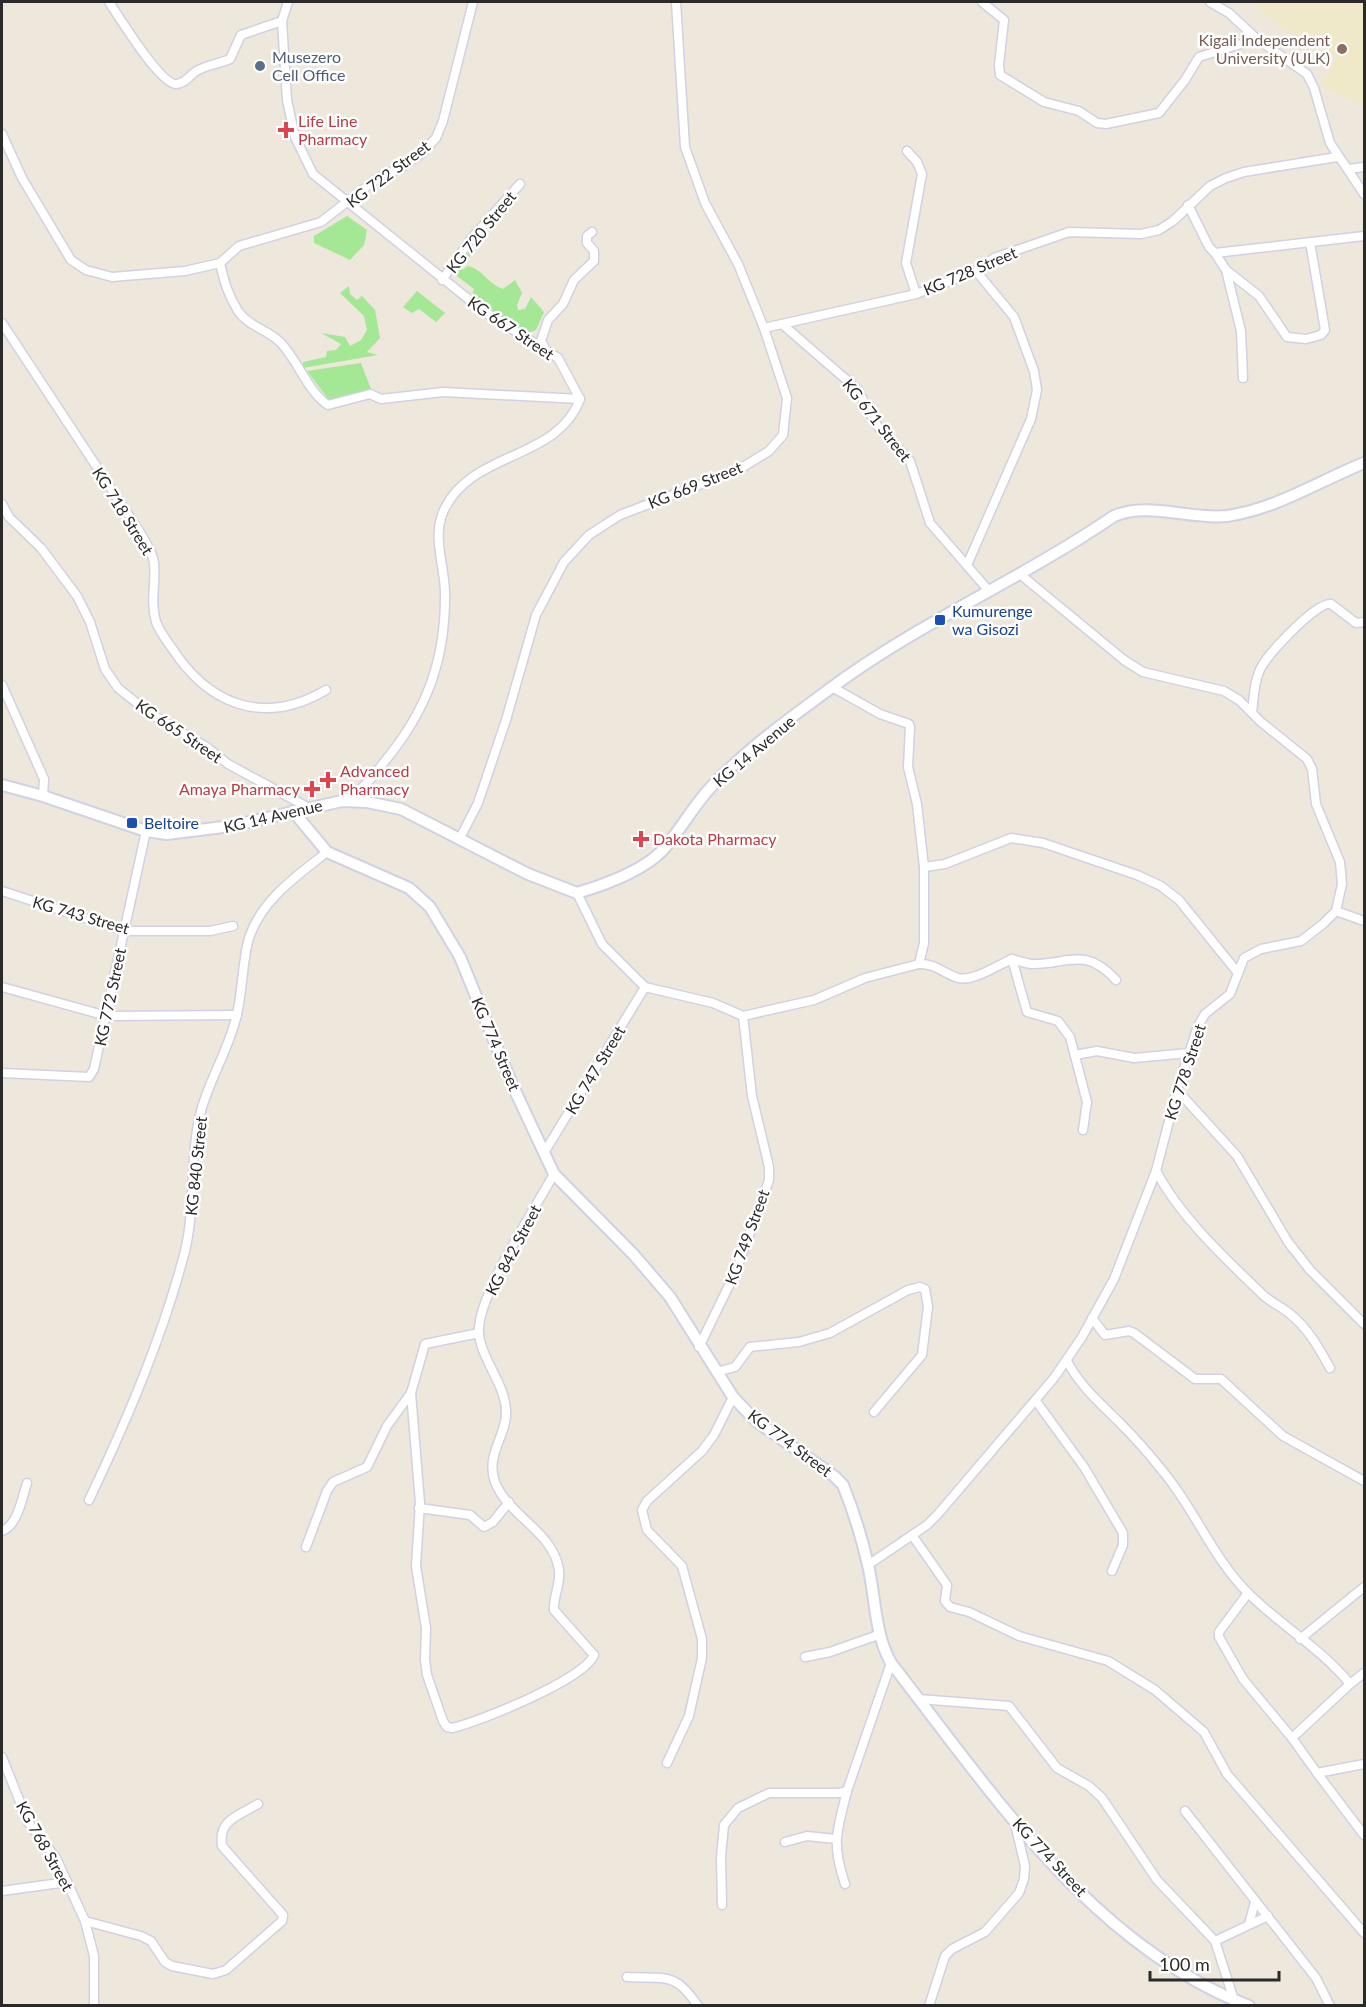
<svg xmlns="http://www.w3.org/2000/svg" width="1366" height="2007" viewBox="0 0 1366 2007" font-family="Lato,sans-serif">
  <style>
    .education { fill: #f0e9c9 }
    .green { fill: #a4e794 }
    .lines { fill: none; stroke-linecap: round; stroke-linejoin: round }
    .street-casing { stroke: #d0d1e4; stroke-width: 11 }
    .secondary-casing { stroke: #d0d1e4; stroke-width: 14 }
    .street { stroke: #fff; stroke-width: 8 }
    .secondary { stroke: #fff; stroke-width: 10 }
    .education-dot { fill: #8d6e63; stroke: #fff; stroke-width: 2 }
    .service-dot { fill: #5c6f8a; stroke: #fff; stroke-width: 2 }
    .health-dot { fill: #e0444e; stroke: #fff; stroke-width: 2 }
    .transit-dot { fill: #1a4fb4; stroke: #fff; stroke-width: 2 }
    .labels { text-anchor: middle; stroke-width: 5; stroke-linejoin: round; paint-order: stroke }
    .education-label { font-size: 16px; fill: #785e54; stroke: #fff; text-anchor: end }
    .service-label { font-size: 16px; fill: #4e5e75; stroke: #fff; text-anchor: start }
    .health-label { font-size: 16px; fill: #be3a42; stroke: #fff; text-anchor: start }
    .street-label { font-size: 16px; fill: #2a2a2a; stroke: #fff }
    .transit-label { font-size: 16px; fill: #164399; stroke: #fff; text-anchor: start }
  </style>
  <rect width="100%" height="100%" fill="#ede8db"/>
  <polygon class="education" points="1253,2 1364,2 1363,107 1321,86 1336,57 1305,42 1268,17"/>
  <g class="green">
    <polygon points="347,216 367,230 364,245 350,260 314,243 314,236"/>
    <path d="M467,250H470L471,255L463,265V270L467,266C482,268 489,285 503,289L515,280L522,293L517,305L518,310L525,309L531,297L544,312L536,330L521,336L519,325L508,324L513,318L500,321L491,308L482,310L479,302L471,298L474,289L453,273L454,268Z"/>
    <polygon points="349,286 350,294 357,300 362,296 375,310 380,338 367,352 378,355 303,368 303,362 326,357 327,351 336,350 341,344 321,333 345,337 350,346 361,340 367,330 364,316 340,293"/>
    <polygon points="417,291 445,313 436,322 419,309 412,313 403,307"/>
    <polygon points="361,363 371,389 329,400 307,371"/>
  </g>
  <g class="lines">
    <g class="street-casing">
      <g id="street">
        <path d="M109,2C119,17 160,84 176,84C185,84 189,76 195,72C205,65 219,64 230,59L241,35L282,21"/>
        <path d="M288,2L282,21L287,100L295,137L313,174L482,310L558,358L580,399C558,460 473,451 445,508C430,537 446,566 445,597C445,662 426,711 385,761C372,778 362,791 343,801"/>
        <path d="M473,2L443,121L436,138L421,154L401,168L379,177L321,222L239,246L220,263C224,281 228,295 238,311C248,326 268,330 280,342C298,360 307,391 328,405L370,394L381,399L443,392L580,399"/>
        <polyline points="982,2 1004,20 999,65 1000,75 1044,102 1079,111 1097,123 1106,124 1159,113 1185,80 1199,57 1257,39"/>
        <polyline points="1210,2 1229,13 1257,39 1307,74 1314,88 1330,143 1364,194"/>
        <polyline points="2,134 22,178 71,260 86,270 112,277 185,271 220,263"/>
        <polyline points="907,151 917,162 922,174 906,263 916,294"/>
        <polyline points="1348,169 1364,167"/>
        <polyline points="1188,205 1209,247 1215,253 1364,236"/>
        <polyline points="1215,253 1226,270 1259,296 1287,337 1306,339 1321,335 1325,330 1310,242"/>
        <polyline points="1226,270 1241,331 1243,378"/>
        <polyline points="442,280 471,239 520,184"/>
        <path d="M2,323L141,534C146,543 153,553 154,563C156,583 150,602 156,622C161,635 171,646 178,657C217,710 270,723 326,690"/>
        <polyline points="782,324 857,389 878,427 910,461 930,523 989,591"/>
        <polyline points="764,328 916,294 976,271 994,258 1069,232 1141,234 1159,230 1173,221 1210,186 1226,178 1244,172 1337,157"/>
        <polyline points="545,348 541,341 548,320 563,304 574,280 594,261 594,251 587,243 587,236 592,232"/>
        <polyline points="2,504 9,517 41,548 77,596 90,622 105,669 118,688 148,712 208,748 228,764 309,808"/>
        <polyline points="967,565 1031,419 1037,390 1034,371 1014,317 976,271"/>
        <polyline points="2,685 44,779 43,796"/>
        <path d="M1252,712C1254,698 1254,679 1262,666C1270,652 1317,601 1331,604L1356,623L1364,622"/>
        <polyline points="460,838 478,803 506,720 536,615 564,562 589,535 620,515 738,470 769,451 783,435 787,398 764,328 738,264 705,203 685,147 676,2"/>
        <polyline points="924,867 945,864 1011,838 1043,843 1137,875 1161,886 1179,900 1238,973"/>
        <polyline points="2,891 125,931 210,931 233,926"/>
        <polyline points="577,893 602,944 645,987 713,1003 743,1016 814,1000 865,978 919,964 924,943 924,867 917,804 908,767 910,727 909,724 880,714 832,687"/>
        <polyline points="1336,911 1364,921"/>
        <path d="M1012,959C1018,961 1025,963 1031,964C1067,965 1084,945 1116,980"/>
        <path d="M919,964C934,963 945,974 958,978C973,982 998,965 1012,959L1027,1012L1058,1021L1070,1037L1087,1102L1083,1130"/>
        <polyline points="2,987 107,1016 237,1015"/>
        <polyline points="1075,1055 1097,1051 1134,1058 1189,1053"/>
        <polyline points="2,1073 89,1077 94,1069 146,831"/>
        <polyline points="1177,1090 1237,1156 1288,1242 1310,1270 1364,1324"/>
        <polyline points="544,1153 645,987"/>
        <path d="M1156,1171C1181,1218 1225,1258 1263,1295C1271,1302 1281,1307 1289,1313C1308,1328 1319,1348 1330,1368"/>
        <polyline points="1092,1318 1105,1335 1129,1331 1134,1333 1195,1379 1221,1379 1283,1436 1364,1481"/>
        <polyline points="699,1347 736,1271 769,1180 769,1167 752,1096 743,1016"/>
        <path d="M1067,1361C1080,1386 1100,1403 1120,1423C1136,1439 1151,1456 1165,1474C1196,1512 1213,1558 1248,1593C1280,1625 1322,1649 1350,1684L1364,1673"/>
        <polyline points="716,1372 735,1367 750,1347 799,1342 830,1333 908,1290 920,1287 925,1289 928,1307 922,1355 874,1412"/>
        <path d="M411,1393L420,1503L416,1566L426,1628L425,1660L427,1675L443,1721L447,1727L452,1728C479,1722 585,1679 594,1655L554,1610C553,1596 561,1584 559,1570C553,1531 508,1516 495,1482C485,1455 507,1435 506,1412C506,1385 482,1361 479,1334C475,1299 536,1207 554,1174"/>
        <polyline points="1036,1401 1084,1467 1123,1533 1123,1545 1112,1571"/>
        <path d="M89,1500C127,1420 163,1336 185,1251C196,1205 189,1156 201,1111C210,1078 230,1047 237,1014C243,989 242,962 249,938C262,899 297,876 327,852"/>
        <polyline points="419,1508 470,1515 484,1527 493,1522 509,1502"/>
        <path d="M2,1531C18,1525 22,1498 27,1483"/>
        <polyline points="912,1535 947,1585 945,1601 950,1607 969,1612 1019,1636 1108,1661 1155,1690 1204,1732 1227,1774 1364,1933"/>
        <polyline points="306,1547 327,1491 333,1482 367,1467 387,1426 411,1393 425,1344 479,1333"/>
        <polyline points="868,1565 927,1525 938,1514 1054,1378 1082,1337 1114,1279 1156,1171 1177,1090 1198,1026 1205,1014 1230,994 1244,958 1261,949 1301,941 1323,924 1336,911 1342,884 1340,862 1316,804 1312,769 1307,759 1261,722 1239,700 1224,691 1143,672 1124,660 1021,575"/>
        <polyline points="1248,1593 1219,1632 1219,1637 1243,1679 1292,1738"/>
        <polyline points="1300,1639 1364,1587"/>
        <polyline points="805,1657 830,1652 878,1635"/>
        <polyline points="1350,1684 1292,1738 1317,1773 1364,1764"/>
        <polyline points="919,1699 1009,1706 1057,1768 1089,1786 1102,1798 1157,1880 1215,1941 1268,1916"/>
        <polyline points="2,1757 28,1822 56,1858 85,1921 94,1956 94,2006"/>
        <polyline points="667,1763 689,1716 702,1658 702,1639 682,1566 647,1530 642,1510 647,1501 702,1451 714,1435 733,1397"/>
        <polyline points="1317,1773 1364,1835"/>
        <polyline points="1185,1811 1316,1978 1330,2006"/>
        <polyline points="785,1842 807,1836 836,1839"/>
        <path d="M845,1884C831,1842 837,1832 847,1791"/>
        <polyline points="2,1891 67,1882"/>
        <polyline points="722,1905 721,1857 724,1825 738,1808 769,1793 839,1793 847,1791 891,1663"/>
        <path d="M85,1921L141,1936L151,1941L165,1962L172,1966L213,1974L226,1970L282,1921L283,1915L222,1846C218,1820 238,1816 258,1804"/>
        <polyline points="1249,1924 1255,1902"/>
        <polyline points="1215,1941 1234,2000"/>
        <path d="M627,1977C665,1979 675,1971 698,2006"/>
        <polyline points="929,2006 945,1956 952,1949 985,1932 1019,1893 1024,1879 1025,1866 1015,1824"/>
      </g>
    </g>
    <g class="secondary-casing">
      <g id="secondary">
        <path d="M2,785L43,796L146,831L167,834L231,826L342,801L367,802L401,809L528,874L577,893C604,885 641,872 662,851C680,831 693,806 712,786C746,750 790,718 831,688C920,622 1022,579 1114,516C1148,501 1190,520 1227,516C1276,509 1319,481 1364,463"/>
        <path d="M293,811L327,852L409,888L430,907L460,957L511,1082L554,1174L634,1255L670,1297L733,1397L756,1421L834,1476L843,1485C853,1510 862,1538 868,1565C876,1599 874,1632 891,1663C991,1791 1091,1945 1249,2006"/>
      </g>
    </g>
    <use href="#street" class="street"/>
    <use href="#secondary" class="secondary"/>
  </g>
  <circle class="education-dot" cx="1342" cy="49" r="6"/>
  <circle class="service-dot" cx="260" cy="66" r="6"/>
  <g class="health-dot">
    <path d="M283 121h6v6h6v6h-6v6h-6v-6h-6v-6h6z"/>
    <path d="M325 771h6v6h6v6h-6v6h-6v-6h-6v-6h6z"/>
    <path d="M309 780h6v6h6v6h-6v6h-6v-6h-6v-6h6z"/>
    <path d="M638 830h6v6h6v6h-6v6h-6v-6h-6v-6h6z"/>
  </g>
  <g class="transit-dot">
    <rect x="934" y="614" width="12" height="12" rx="3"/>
    <rect x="126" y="817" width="12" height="12" rx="3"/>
  </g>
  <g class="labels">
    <g class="education-label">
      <text x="1330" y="46">Kigali Independent<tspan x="1330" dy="18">University (ULK)</tspan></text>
    </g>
    <g class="service-label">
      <text x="272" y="63">Musezero<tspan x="272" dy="18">Cell Office</tspan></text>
    </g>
    <g class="health-label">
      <text x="298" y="127">Life Line<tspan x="298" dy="18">Pharmacy</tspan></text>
      <text x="340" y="777">Advanced<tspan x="340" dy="18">Pharmacy</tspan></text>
      <text x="300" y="795" text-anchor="end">Amaya Pharmacy</text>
      <text x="653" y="845">Dakota Pharmacy</text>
    </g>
    <g class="street-label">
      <text transform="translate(388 174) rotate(-37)" y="6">KG 722 Street</text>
      <text transform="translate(481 232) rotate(-51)" y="6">KG 720 Street</text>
      <text transform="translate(970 271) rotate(-23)" y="6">KG 728 Street</text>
      <text transform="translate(511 328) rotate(34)" y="6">KG 667 Street</text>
      <text transform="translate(877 420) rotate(52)" y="6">KG 671 Street</text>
      <text transform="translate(695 485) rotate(-22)" y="6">KG 669 Street</text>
      <text transform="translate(123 511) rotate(58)" y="6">KG 718 Street</text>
      <text transform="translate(179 731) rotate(34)" y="6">KG 665 Street</text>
      <text transform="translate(754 751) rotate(-40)" y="6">KG 14 Avenue</text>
      <text transform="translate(273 816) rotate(-13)" y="6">KG 14 Avenue</text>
      <text transform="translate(81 915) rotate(16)" y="6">KG 743 Street</text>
      <text transform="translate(110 997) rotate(-78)" y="6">KG 772 Street</text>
      <text transform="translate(496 1044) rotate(67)" y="6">KG 774 Street</text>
      <text transform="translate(595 1070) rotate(-59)" y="6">KG 747 Street</text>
      <text transform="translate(1185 1072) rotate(-72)" y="6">KG 778 Street</text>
      <text transform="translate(196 1166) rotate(-84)" y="6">KG 840 Street</text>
      <text transform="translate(747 1237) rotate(-70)" y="6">KG 749 Street</text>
      <text transform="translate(513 1250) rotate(-62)" y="6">KG 842 Street</text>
      <text transform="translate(790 1443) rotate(37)" y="6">KG 774 Street</text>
      <text transform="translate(45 1846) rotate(61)" y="6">KG 768 Street</text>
      <text transform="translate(1050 1857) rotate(47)" y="6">KG 774 Street</text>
    </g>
    <g class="transit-label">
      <text x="952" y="617">Kumurenge<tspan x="952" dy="18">wa Gisozi</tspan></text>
      <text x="144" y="829">Beltoire</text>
    </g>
  </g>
  <rect width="1366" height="2007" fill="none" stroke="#2a2a2a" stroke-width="6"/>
  <path d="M1150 1971v9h129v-9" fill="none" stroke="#2a2a2a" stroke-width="3"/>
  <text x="1159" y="1971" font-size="18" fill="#2a2a2a" stroke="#ffffff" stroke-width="4.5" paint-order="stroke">100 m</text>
</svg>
